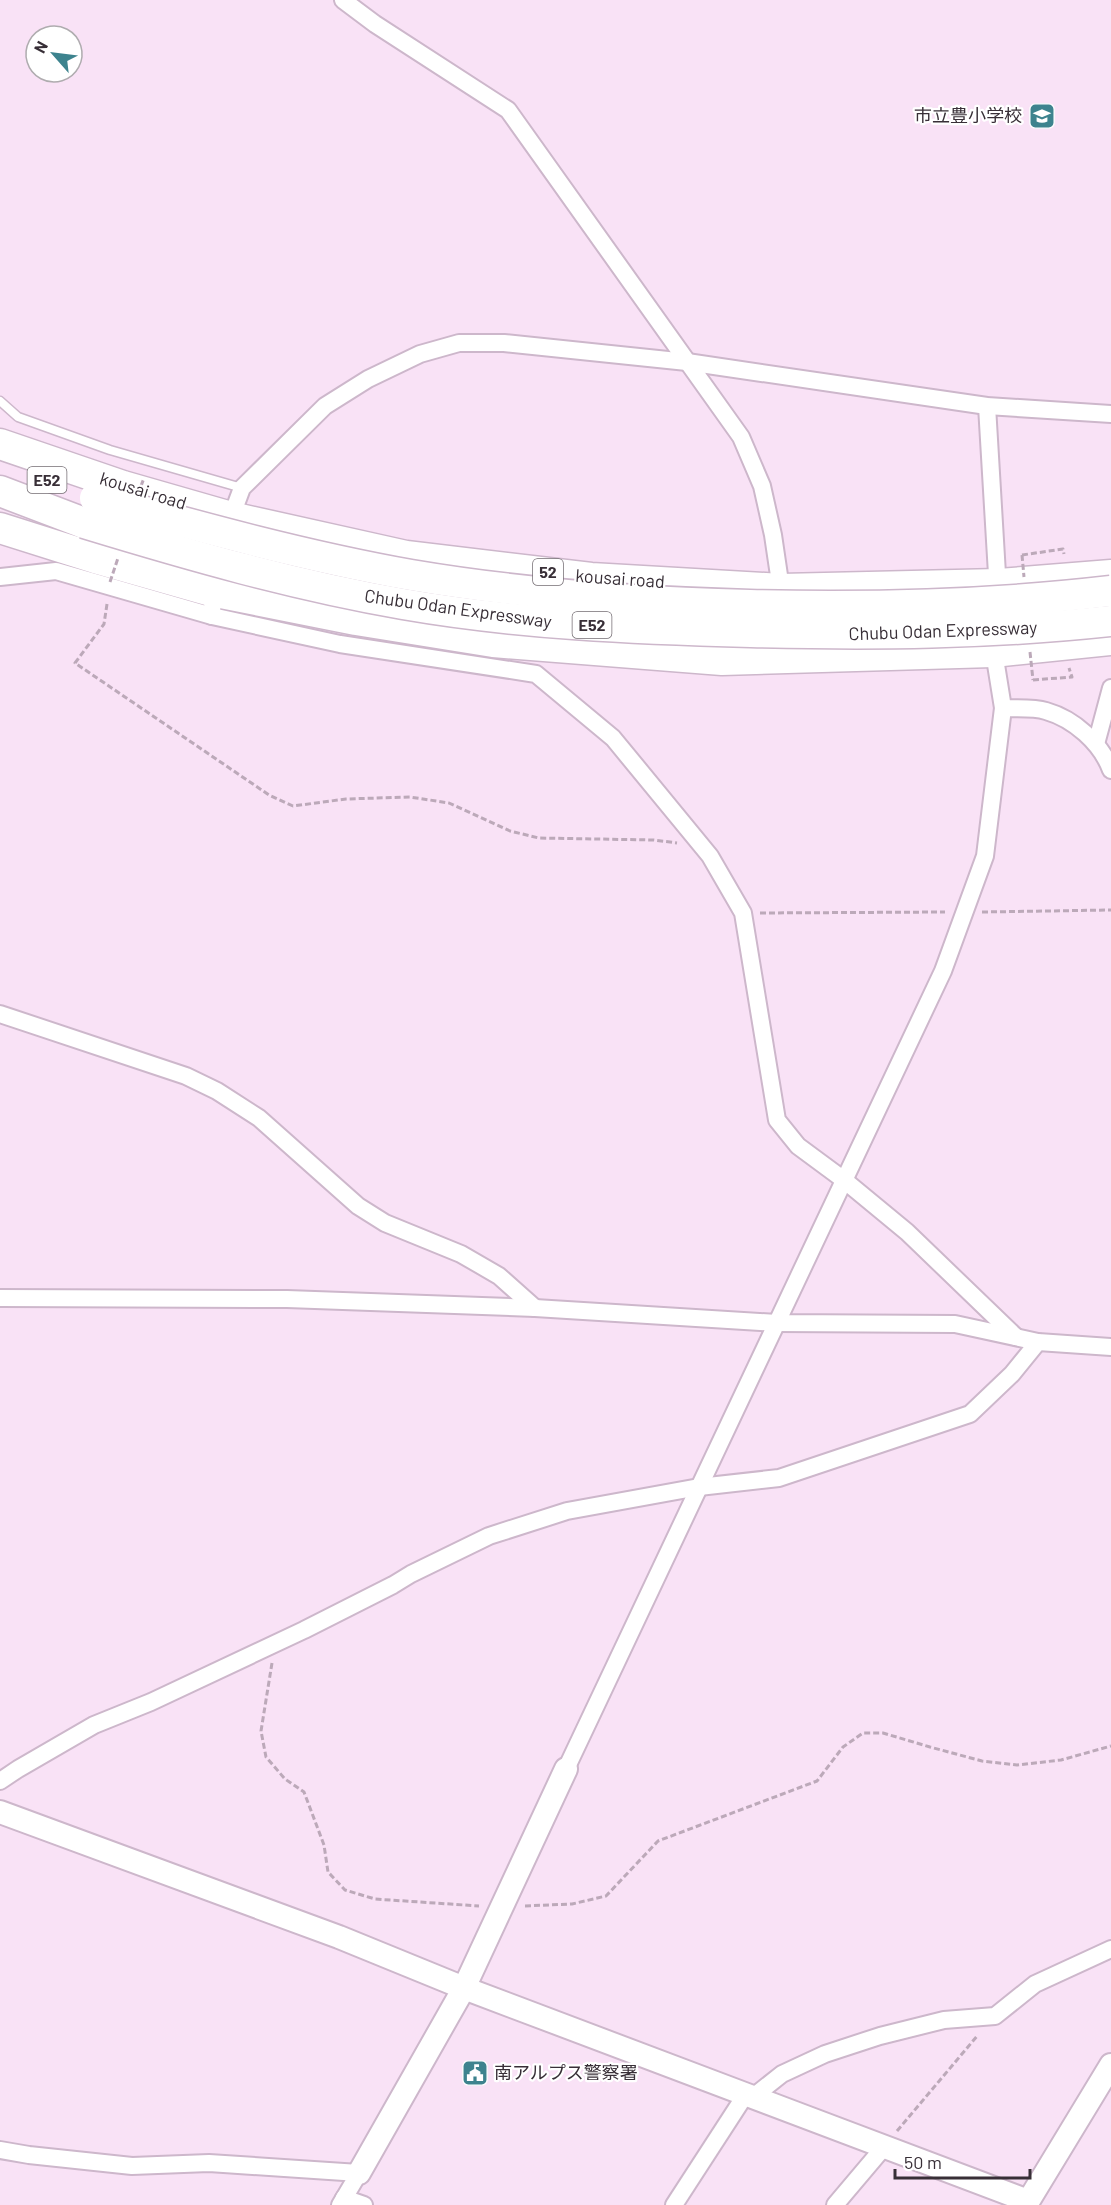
<svg xmlns="http://www.w3.org/2000/svg" width="1111" height="2205" viewBox="0 0 1111 2205" font-family="Barlow,'Noto Sans JP',sans-serif">
  <style>
    .lines { fill: none; stroke-linecap: round; stroke-linejoin: round }
    .lane-casing { stroke: #cdb7cb; stroke-width: 11 }
    .street-casing { stroke: #cdb7cb; stroke-width: 20 }
    .secondary-casing { stroke: #cdb7cb; stroke-width: 26 }
    .highway-casing { stroke: #cdb7cb; stroke-width: 33 }
    .path { stroke: #bca9b9; stroke-width: 3; stroke-dasharray: 6 3; stroke-linecap: butt }
    .lane { stroke: #fff; stroke-width: 8 }
    .street { stroke: #fff; stroke-width: 16 }
    .secondary { stroke: #fff; stroke-width: 22 }
    .highway { stroke: #fff; stroke-width: 30 }
    .highway-bridge-casing { stroke: #cdb7cb; stroke-width: 33; stroke-linecap: butt }
    .path-bridge { stroke: #bca9b9; stroke-width: 3; stroke-dasharray: 6 3; stroke-linecap: butt }
    .highway-bridge { stroke: #fff; stroke-width: 30 }
    .labels { text-anchor: middle; stroke-width: 4.5; stroke-linejoin: round; paint-order: stroke }
    .shield { fill: #fff; stroke: #746d73; stroke-width: 1.5 }
    .shield-label { font-size: 16px; font-weight: bold; fill: #382f37 }
    .poi-label { font-size: 18px; fill: #382f37; stroke: #fff; text-anchor: end }
    .street-label { font-size: 18px; fill: #382f37; stroke: #fff }
  </style>
  <rect width="100%" height="100%" fill="#f9e2f6"/>
  <g class="lines">
    <g class="lane-casing">
      <polyline id="lane" points="0,401 18,417 110,450 242,488"/>
    </g>
    <g class="street-casing">
      <g id="street">
        <polyline points="343,0 375,24 508,110 741,437 762,486 773,535 781,589"/>
        <polyline points="987,406 998,591"/>
        <polyline points="229,523 242,488 325,406 368,379 420,354 459,343 504,343 687,362 987,406 1111,414"/>
        <polyline points="0,577 56,571 212,616"/>
        <polyline points="213,586 212,616 340,644 536,674 613,738 710,856 743,913 777,1120 798,1146 844,1180 907,1232 1016,1337"/>
        <path d="M1003,708C1017,709 1033,707 1046,711C1074,719 1101,743 1111,770"/>
        <polyline points="1096,744 1111,688"/>
        <polyline points="0,1014 186,1076 217,1091 259,1118 358,1206 385,1223 461,1254 499,1276 535,1308"/>
        <polyline points="0,1298 287,1299 535,1308 777,1323 955,1324 1038,1342 1111,1347"/>
        <polyline points="566,1769 943,971 985,856 1003,708 993,646"/>
        <polyline points="0,1781 18,1769 94,1725 151,1702 304,1630 393,1585 411,1574 489,1536 567,1511 699,1487 779,1478 970,1414 1012,1374 1038,1342"/>
        <polyline points="753,2097 782,2074 825,2054 880,2036 944,2020 995,2016 1035,1984 1111,1949"/>
        <polyline points="0,2150 29,2155 132,2166 209,2163 359,2173 340,2205"/>
        <polyline points="344,2198 364,2205"/>
        <polyline points="674,2205 746,2094"/>
        <polyline points="835,2205 884,2147"/>
      </g>
    </g>
    <g class="secondary-casing">
      <g id="secondary">
        <polyline points="0,1812 339,1937 464,1988 1028,2201"/>
        <polyline points="359,2173 464,1988 566,1769"/>
        <polyline points="1026,2205 1111,2065"/>
      </g>
    </g>
    <g class="highway-casing">
      <g id="highway">
        <polyline points="0,444 123,486 231,517 406,556 591,578 781,589 999,584 1111,575"/>
        <polyline points="0,491 84,523"/>
        <polyline points="0,528 95,558 211,591 356,620 493,642 722,660 993,652 1111,640"/>
      </g>
    </g>
    <g class="path">
      <polyline points="1022,555 1063,549 1064,554"/>
      <polyline points="107,604 104,624 75,663 269,795 293,806 346,799 410,797 449,803 510,831 539,838 654,840 677,843"/>
      <polyline points="1033,680 1072,677 1069,668"/>
      <polyline points="982,912 1111,910"/>
      <polyline points="760,913 945,912"/>
      <polyline points="272,1663 261,1731 266,1757 285,1779 304,1792 324,1845 328,1872 345,1890 375,1899 479,1906"/>
      <polyline points="525,1906 572,1904 606,1896 658,1841 817,1781 843,1747 863,1733 883,1733 930,1747 982,1761 1017,1765 1061,1760 1111,1746"/>
      <polyline points="897,2131 978,2035"/>
    </g>
    <use href="#lane" class="lane"/>
    <use href="#street" class="street"/>
    <use href="#secondary" class="secondary"/>
    <use href="#highway" class="highway"/>
    <g class="highway-bridge-casing">
      <g id="highway-bridge">
        <path d="M95,498C200,527 304,556 411,575C523,594 636,602 750,605C871,608 991,605 1111,591"/>
        <path d="M84,523C189,555 294,585 403,604C518,624 635,629 751,632C872,635 991,634 1111,621"/>
      </g>
    </g>
    <g class="path-bridge">
      <polyline points="141,486 144,478"/>
      <polyline points="1022,555 1024,577"/>
      <polyline points="110,582 118,558"/>
      <polyline points="1030,652 1033,680"/>
    </g>
    <use href="#highway-bridge" class="highway-bridge"/>
  </g>
  <defs>
    <g id="school-square" transform="scale(1.35)"><rect x="-9" y="-9" width="18" height="18" rx="4" fill="#3d838e" stroke="#fff"/><path d="M0-5L7-2L0 1L-7-2ZM-4 1L0 2.5L4 1V4Q0 6-4 4Z" fill="#fff"/></g>
    <g id="civic-square" transform="scale(1.35)"><rect x="-9" y="-9" width="18" height="18" rx="4" fill="#3d838e" stroke="#fff"/><path d="M-.6-6.5H3V-4.5H.6V-3L4-1V1h2V6H-6V1h2V-1L-.6-3ZM-1.2 2.5V6h2.4V2.5Z" fill="#fff"/></g>
  </defs>
  <g fill-rule="evenodd">
    <use href="#school-square" x="1042" y="116"/>
    <use href="#civic-square" x="475" y="2073"/>
  </g>
  <g class="labels">
    <g class="shield">
      <rect x="27.5" y="467" width="39" height="26" rx="4.5"/>
      <rect x="533" y="559" width="30" height="26" rx="4.5"/>
      <rect x="572.5" y="612" width="39" height="26" rx="4.5"/>
    </g>
    <g class="shield-label">
      <text x="47" y="486">E52</text>
      <text x="548" y="578">52</text>
      <text x="592" y="631">E52</text>
    </g>
    <g class="poi-label">
      <text x="1022" y="122">市立豊小学校</text>
      <text x="494" y="2079" text-anchor="start">南アルプス警察署</text>
    </g>
    <g class="street-label">
      <text transform="translate(143 491) rotate(17)" y="6">kousai road</text>
      <text transform="translate(620 579) rotate(4)" y="6">kousai road</text>
      <text transform="translate(458 609) rotate(8)" y="6">Chubu Odan Expressway</text>
      <text transform="translate(943 631) rotate(-2)" y="6">Chubu Odan Expressway</text>
    </g>
  </g>
  <g transform="translate(54 54) rotate(298)"><circle r="28" fill="#ffffff" stroke="#afacaf" stroke-width="1.5"/>
  <path d="M0-4.5L10 22L0 15L-10 22Z" fill="#3d838e"/>
  <text y="-9" font-size="16" font-weight="bold" text-anchor="middle" fill="#382f37">N</text>
  </g>
  <path d="M895 2169v9h135v-9" fill="none" stroke="#382f37" stroke-width="3"/>
  <text x="904" y="2169" font-size="18" fill="#382f37" stroke="#ffffff" stroke-width="4.5" paint-order="stroke">50 m</text>
</svg>
